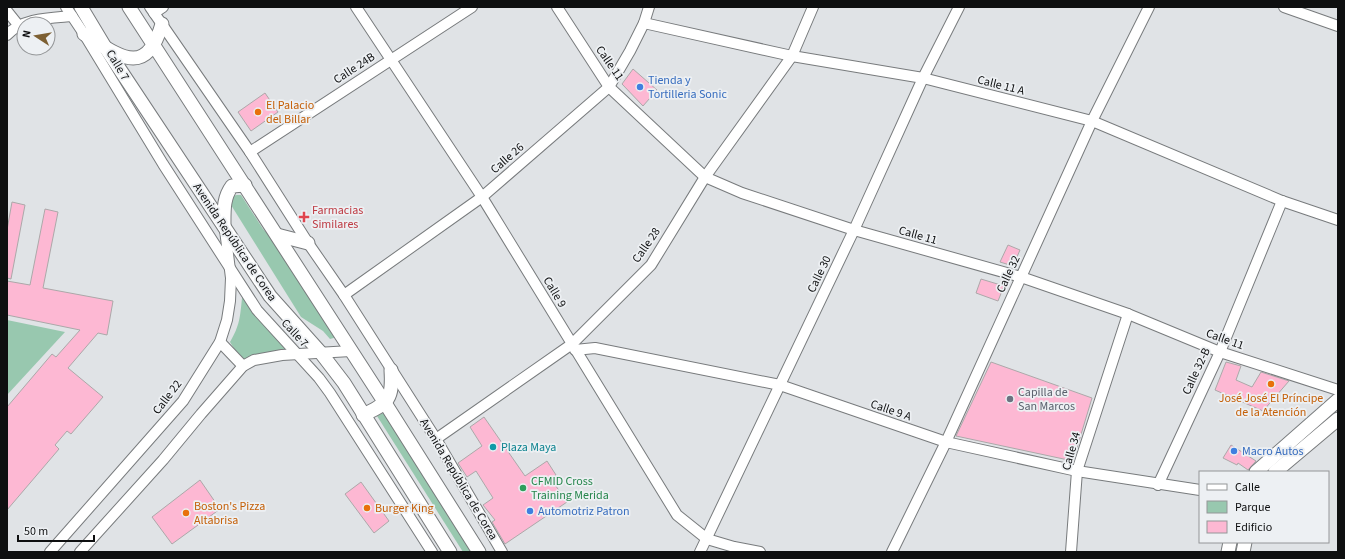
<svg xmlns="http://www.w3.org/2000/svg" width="1345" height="559" viewBox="0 0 1345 559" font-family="'Source Sans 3',sans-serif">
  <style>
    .green { fill: #98c8af }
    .building { fill: #fdb8d3; stroke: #aca8a9 }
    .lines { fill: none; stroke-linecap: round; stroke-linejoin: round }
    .minor-casing { stroke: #787b7d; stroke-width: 12 }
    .major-casing { stroke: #787b7d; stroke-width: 15 }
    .minor { stroke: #fff; stroke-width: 10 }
    .major { stroke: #fff; stroke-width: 13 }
    .shop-dot { fill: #3f7fe0; stroke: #edf0f3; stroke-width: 1.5 }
    .food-dot { fill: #e8710a; stroke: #edf0f3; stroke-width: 1.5 }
    .health-dot { fill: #e0444e; stroke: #edf0f3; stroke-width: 1.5 }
    .worship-dot { fill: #6b7280; stroke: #edf0f3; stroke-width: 1.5 }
    .culture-dot { fill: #0f9aa8; stroke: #edf0f3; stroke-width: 1.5 }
    .leisure-dot { fill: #2e9e5b; stroke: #edf0f3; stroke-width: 1.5 }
    .labels { text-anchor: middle; stroke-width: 3.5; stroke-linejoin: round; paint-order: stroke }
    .street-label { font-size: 12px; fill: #0e0f10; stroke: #edf0f3 }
    .shop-label { font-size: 12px; fill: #366cbe; stroke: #edf0f3; text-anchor: start }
    .food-label { font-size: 12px; fill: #c56008; stroke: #edf0f3; text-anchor: start }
    .health-label { font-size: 12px; fill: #be3a42; stroke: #edf0f3; text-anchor: start }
    .worship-label { font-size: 12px; fill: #5b616d; stroke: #edf0f3; text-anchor: start }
    .culture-label { font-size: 12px; fill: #0d838f; stroke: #edf0f3; text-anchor: start }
    .leisure-label { font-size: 12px; fill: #27864d; stroke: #edf0f3; text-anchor: start }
  </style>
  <rect width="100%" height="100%" fill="#e0e3e6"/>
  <g class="green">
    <polygon points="237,195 241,195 263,229 281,247 337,337 330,339 323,331 301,317 231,205 232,196"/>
    <path d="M244,296C255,317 270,334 289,349L241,360L230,342C240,325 240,317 242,298Z"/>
    <polygon points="7,320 65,332 7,395"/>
    <polygon points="385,412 473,552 463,552 377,416"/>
  </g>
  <g class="building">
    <polygon points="633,69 657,90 643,106 622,84"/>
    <polygon points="265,93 278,112 251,131 238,112"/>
    <polygon points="12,202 25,205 11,279 7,278 7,230"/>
    <polygon points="45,209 58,212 43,288 113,301 107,335 98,333 68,368 103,397 71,434 67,431 55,445 59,449 7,510 7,407 52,354 56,357 80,330 7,315 7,281 30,285"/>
    <polygon points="1008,245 1020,250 1013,266 1000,262"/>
    <polygon points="981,279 1004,286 998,301 976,293"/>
    <polygon points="991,362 1092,398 1073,461 956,436"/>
    <polygon points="1226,362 1241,366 1236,380 1252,387 1261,372 1289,381 1263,411 1215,390"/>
    <polygon points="484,417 525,476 547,461 556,475 551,479 567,502 505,544 492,522 495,520 483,505 493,498 476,471 467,477 458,463 482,446 470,427"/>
    <polygon points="1231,445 1256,461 1248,470 1238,463 1237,465 1223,458"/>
    <polygon points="200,480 220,509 172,544 152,517"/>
    <polygon points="361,482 389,521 374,533 345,494"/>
  </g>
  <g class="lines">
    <g class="minor-casing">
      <g id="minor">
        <polyline points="66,7 84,34 163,164 257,310 319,378 330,393 432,552"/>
        <polyline points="150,7 250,152 308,243 344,295 436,439 502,552"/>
        <polyline points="356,7 482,197 677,515 707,539 734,547 760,552"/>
        <polyline points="557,7 609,87 705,177 742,193 854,230 1021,277 1128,314 1220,352 1338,390"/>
        <polyline points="1284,7 1338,26"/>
        <polyline points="7,11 19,26"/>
        <polyline points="154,13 163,7"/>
        <polyline points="644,23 792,56 923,78 1092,121 1282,201 1338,220"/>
        <path d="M7,35C22,18 51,18 72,16"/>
        <polyline points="250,152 472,7"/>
        <polyline points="344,295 482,197 609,87 630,51 644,23 649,7"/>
        <polyline points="220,342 243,366"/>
        <polyline points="575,350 595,348 780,385 946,442 1077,471 1200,490"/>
        <polyline points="436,439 572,344 651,265 705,177 792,56 813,7"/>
        <polyline points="1158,485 1220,352 1282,201"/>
        <polyline points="50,552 183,401 220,342 227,320 230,301 231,278 225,230"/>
        <polyline points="80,552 163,460 201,414 243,366 254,360 282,355 351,351"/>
        <polyline points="700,552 854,230 923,78 959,7"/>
        <polyline points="892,552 946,442 1092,121 1149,7"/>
        <polyline points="1071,552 1077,471 1128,314"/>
      </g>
    </g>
    <g class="major-casing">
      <g id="major">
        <polyline points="81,7 105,47 270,296 321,353 344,383 450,552"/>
        <polyline points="129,7 385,403 479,552"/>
        <path d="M84,34C119,56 146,79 162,24"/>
        <path d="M224,226C224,211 223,198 232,186L245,185"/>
        <polyline points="277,235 308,243"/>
        <path d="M363,415C389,403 393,399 391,370"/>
        <polyline points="1256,472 1338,400"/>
        <polyline points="1275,472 1338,419"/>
        <polyline points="1228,552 1230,542"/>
        <polyline points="1243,552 1245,542"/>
      </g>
    </g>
    <use href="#minor" class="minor"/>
    <use href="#major" class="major"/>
  </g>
  <g class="shop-dot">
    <circle cx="640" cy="87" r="4"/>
    <circle cx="1234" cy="451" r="4"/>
    <circle cx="530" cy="511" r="4"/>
  </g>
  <g class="food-dot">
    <circle cx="258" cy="112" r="4"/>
    <circle cx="1271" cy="384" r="4"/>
    <circle cx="367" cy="508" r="4"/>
    <circle cx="186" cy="513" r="4"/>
  </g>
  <path class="health-dot" d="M302 211h4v4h4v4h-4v4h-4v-4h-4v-4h4z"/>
  <circle class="worship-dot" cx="1010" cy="399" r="4"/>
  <circle class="culture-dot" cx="493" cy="447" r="4"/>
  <circle class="leisure-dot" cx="523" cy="488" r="4"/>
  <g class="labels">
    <g class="street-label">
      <text transform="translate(610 63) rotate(55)" y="4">Calle 11</text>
      <text transform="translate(118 65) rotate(59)" y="4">Calle 7</text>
      <text transform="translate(354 68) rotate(-33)" y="4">Calle 24B</text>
      <text transform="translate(1001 85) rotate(14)" y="4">Calle 11 A</text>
      <text transform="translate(507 158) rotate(-41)" y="4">Calle 26</text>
      <text transform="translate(918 235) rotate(16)" y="4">Calle 11</text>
      <text transform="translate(235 242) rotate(56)" y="4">Avenida República de Corea</text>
      <text transform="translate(646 245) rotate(-55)" y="4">Calle 28</text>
      <text transform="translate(819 274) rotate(-64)" y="4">Calle 30</text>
      <text transform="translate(1008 274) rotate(-65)" y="4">Calle 32</text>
      <text transform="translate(555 292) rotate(59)" y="4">Calle 9</text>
      <text transform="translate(295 333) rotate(47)" y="4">Calle 7</text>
      <text transform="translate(1225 339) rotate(20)" y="4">Calle 11</text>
      <text transform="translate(1196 371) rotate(-65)" y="4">Calle 32-B</text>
      <text transform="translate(167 397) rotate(-53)" y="4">Calle 22</text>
      <text transform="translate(891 410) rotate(19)" y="4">Calle 9 A</text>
      <text transform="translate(1071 451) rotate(-74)" y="4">Calle 34</text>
      <text transform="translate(459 479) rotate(59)" y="4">Avenida República de Corea</text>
    </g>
    <g class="shop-label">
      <text x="648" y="84">Tienda y<tspan x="648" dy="14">Tortilleria Sonic</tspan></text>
      <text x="1242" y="455">Macro Autos</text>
      <text x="538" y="515">Automotriz Patron</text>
    </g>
    <g class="food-label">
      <text x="266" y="109">El Palacio<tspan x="266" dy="14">del Billar</tspan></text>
      <text x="1271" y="402" text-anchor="middle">José José El Príncipe<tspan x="1271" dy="14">de la Atención</tspan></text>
      <text x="194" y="510">Boston's Pizza<tspan x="194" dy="14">Altabrisa</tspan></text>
      <text x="375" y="512">Burger King</text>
    </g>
    <g class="health-label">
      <text x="312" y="214">Farmacias<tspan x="312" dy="14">Similares</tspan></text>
    </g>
    <g class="worship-label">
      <text x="1018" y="396">Capilla de<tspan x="1018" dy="14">San Marcos</tspan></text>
    </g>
    <g class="culture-label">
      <text x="501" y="451">Plaza Maya</text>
    </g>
    <g class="leisure-label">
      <text x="531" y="485">CFMID Cross<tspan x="531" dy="14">Training Merida</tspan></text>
    </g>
  </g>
  <rect width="1345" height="559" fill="none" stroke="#0e0f10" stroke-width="16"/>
  <rect x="1199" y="471" width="130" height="72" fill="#edf0f3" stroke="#949698"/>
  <rect x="1207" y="484" width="20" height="6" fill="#ffffff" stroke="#949698"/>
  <text x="1235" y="491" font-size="12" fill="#0e0f10">Calle</text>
  <rect x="1207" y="501" width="20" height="12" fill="#98c8af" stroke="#949698"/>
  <text x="1235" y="511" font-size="12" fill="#0e0f10">Parque</text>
  <rect x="1207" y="521" width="20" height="12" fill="#fdb8d3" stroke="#949698"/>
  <text x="1235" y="531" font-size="12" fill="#0e0f10">Edificio</text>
  <g transform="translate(36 36) rotate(282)"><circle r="19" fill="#edf0f3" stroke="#949698"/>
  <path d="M0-3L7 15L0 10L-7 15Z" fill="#7d6033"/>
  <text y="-6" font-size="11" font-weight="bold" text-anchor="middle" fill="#0e0f10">N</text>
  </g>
  <path d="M18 535v6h76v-6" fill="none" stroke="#0e0f10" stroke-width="2"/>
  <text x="24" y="535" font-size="12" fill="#0e0f10" stroke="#edf0f3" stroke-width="3" paint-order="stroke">50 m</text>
</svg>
